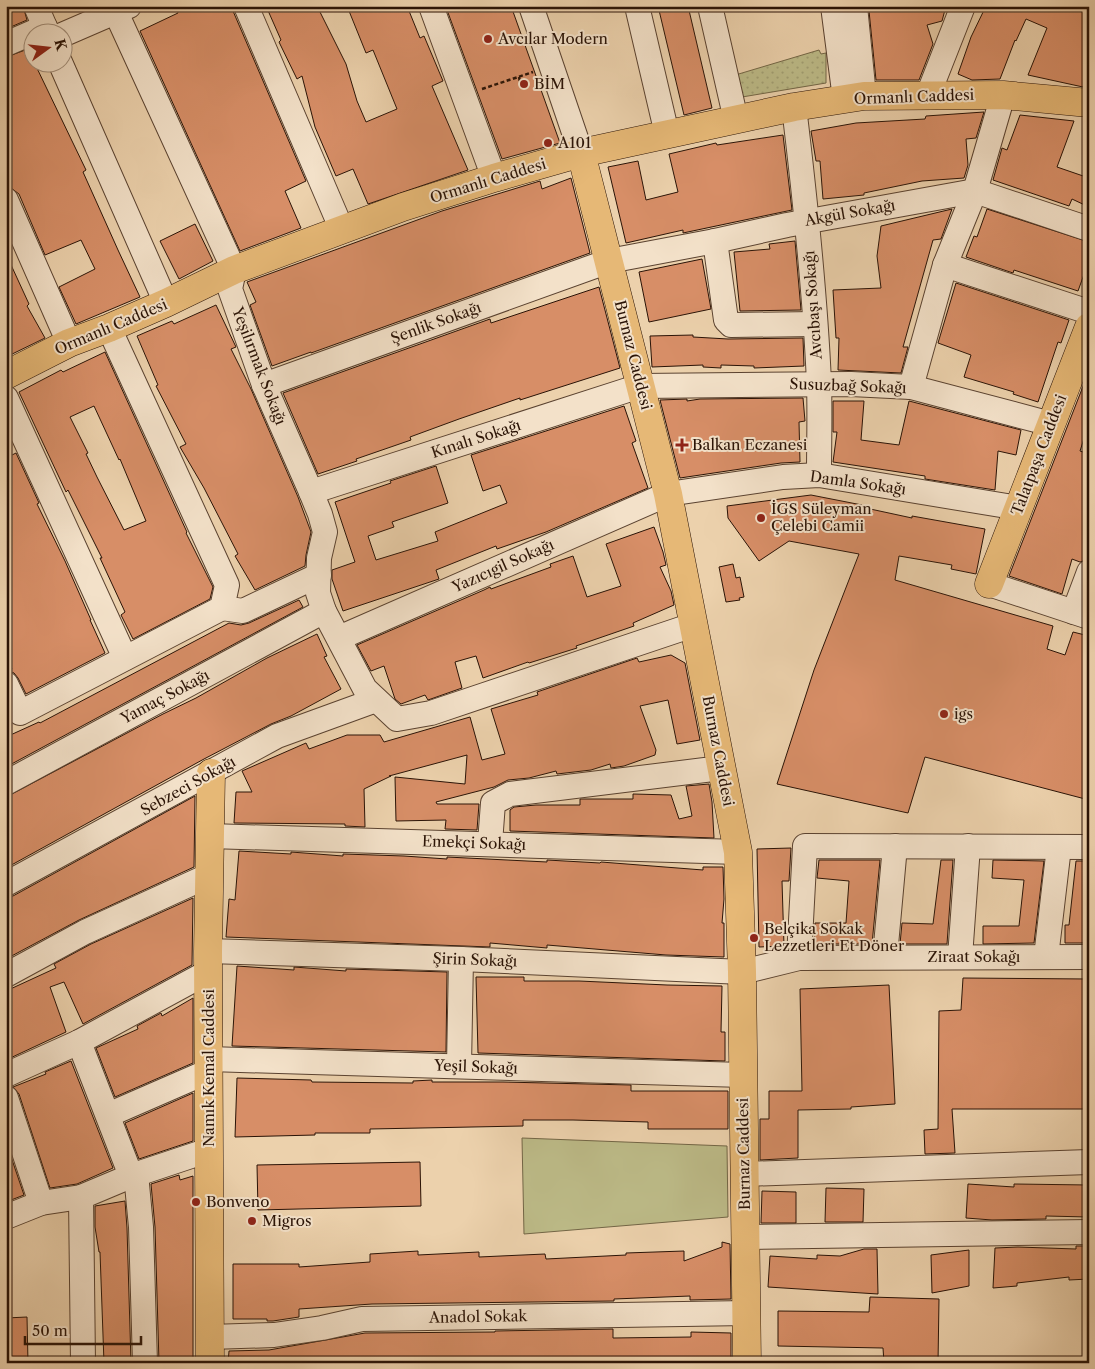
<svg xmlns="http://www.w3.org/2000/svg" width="1095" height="1369" viewBox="0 0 1095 1369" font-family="'Libre Caslon Text',serif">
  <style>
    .green { fill: #bcba87; stroke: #736646 }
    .park { fill: url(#park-dots); stroke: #736646 }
    .building { fill: #d78e67; stroke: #2a1306; fill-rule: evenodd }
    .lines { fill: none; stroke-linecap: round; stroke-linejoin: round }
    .minor-casing { stroke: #5a4230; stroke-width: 26 }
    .major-casing { stroke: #2a1306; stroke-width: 29 }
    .path { stroke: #2a1306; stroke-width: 2.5; stroke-dasharray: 4 2.5; stroke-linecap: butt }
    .minor { stroke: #f3e1c9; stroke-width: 24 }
    .major { stroke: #e6b876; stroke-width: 28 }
    .poi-dot { fill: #8f2418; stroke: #f3e1c9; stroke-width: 2 }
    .labels { text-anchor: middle; stroke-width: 4; stroke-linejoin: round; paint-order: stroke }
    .poi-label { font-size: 15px; fill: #2a1306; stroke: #f3e1c9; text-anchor: start }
    .street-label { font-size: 15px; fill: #2a1306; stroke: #f3e1c9 }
  </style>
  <defs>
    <pattern id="park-dots" width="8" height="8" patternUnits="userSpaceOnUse" patternTransform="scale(1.25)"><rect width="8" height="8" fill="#bcba87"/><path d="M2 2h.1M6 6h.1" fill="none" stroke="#a29f73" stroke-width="1.8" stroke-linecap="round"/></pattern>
  </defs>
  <rect width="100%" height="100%" fill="#ecd1ac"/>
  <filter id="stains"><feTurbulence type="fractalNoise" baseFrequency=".004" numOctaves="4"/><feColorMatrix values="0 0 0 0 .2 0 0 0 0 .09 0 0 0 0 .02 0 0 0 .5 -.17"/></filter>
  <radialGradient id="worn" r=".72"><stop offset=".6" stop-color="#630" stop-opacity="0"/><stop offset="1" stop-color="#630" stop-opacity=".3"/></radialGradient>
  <polygon class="green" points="522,1138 727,1146 728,1217 524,1234"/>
  <polygon class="park" points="819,50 821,54 826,53 826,83 736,98 732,76"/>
  <g class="building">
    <polygon points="6,6 23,6 27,20 6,29"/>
    <polygon points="185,6 233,6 233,11 306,181 285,191 301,228 240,251 140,31 178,13 177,10"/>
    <polygon points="266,6 317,6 346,64 357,101 366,122 397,109 373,50 366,53 347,6 407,6 420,38 424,36 443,81 432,86 468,170 368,204 353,169 336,176 315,127 302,76 297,79 279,42 281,40"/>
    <polygon points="457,6 511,6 560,143 502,159 447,10"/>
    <polygon points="658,6 688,6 712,108 684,115"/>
    <polygon points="890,6 946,6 942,21 927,25 933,44 919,80 876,80 869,11"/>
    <polygon points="986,6 1089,6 1089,74 1083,87 1028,75 1047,28 1026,19 1016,41 1015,40 1000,79 972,80 958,74 971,37"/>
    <polygon points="28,49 32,62 34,62 86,170 83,172 118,250 140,297 76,324 59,287 95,269 81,240 45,255 19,194 11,188 6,177 6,57"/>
    <polygon points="984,112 976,138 966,139 968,165 964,178 922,181 864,193 864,195 823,199 820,161 816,161 811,131 856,123 925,119 926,116"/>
    <polygon points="1020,115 1074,121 1057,167 1089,178 1089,207 1072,199 1069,206 993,180 1002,148 1007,150"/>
    <polygon points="783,135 792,210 683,233 683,230 626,243 608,167 638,161 646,200 678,192 669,154 716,143 717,145"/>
    <polygon points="571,178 590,253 311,353 311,352 272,366 250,305 256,302 247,282 442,211 540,181 542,189"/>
    <polygon points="952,209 941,239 933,240 903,347 908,347 901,373 838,370 839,338 836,338 833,290 881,288 877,256 881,226"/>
    <polygon points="987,209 1089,242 1089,266 1087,266 1078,291 1014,270 1013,273 966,257 974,236 977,237"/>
    <polygon points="195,224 213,261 179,279 160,241"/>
    <polygon points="795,241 801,310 740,311 734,252 770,249 769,244"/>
    <polygon points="6,254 29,304 27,306 45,338 6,357"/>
    <polygon points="702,259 711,309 649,322 639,272"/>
    <polygon points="956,283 1069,320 1061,343 1058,342 1038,402 1013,394 1014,392 964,377 971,355 938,343"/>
    <polygon points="599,287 620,368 520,400 520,398 459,419 410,437 411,440 356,459 357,461 318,474 283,393 490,319 491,323"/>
    <polygon points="216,305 236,347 231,349 251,389 298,497 311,532 306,555 305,566 255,590 235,556 238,554 204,488 180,447 186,444 156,386 158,385 137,336 172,321 174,324"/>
    <polygon points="693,335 693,337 728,339 803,338 804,366 754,368 754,366 721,365 721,368 703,367 703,365 652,367 650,336"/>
    <path d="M105,352L186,530L187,532L186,533L213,587L210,599L133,639L121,615L125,612L100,558H102L68,490L66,492L19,392L61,370L63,372ZM94,406L119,460L120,459L146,521L124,530L97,477L86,454L88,453L70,417Z"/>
    <polygon points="1089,371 1089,423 1080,451 1089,454 1089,559 1080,562 1072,559 1062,594 1009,576"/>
    <polygon points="803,398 805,421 799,422 800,462 781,463 680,478 660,400 687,399 687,401 700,399"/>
    <polygon points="833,401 864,401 861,440 899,445 909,401 1021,430 1016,455 998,451 995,490 925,479 925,476 833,462 837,432 833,432"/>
    <polygon points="624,406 636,441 632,443 648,488 546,532 497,549 496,546 436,570 439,579 343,611 332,579 332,570 355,562 335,502 391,483 390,481 436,466 448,503 392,522 394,527 368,536 376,560 438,541 435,532 507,503 500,485 483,491 471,455"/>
    <polygon points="16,453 39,503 37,504 65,561 91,620 90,620 105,653 26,694 18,678 14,673 9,671 12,669 6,658 6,458"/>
    <polygon points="811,495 862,505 861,507 912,518 912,516 985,529 976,574 951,569 952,565 899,556 895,580 1053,626 1047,649 1065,655 1073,632 1089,636 1089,800 925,757 908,813 777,784 814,670 859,554 789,541 759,561 728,518 727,506"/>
    <polygon points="654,527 663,552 666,565 660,567 671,591 674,605 633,623 634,626 576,646 577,648 529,663 528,662 483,678 476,656 455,662 462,688 428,700 425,695 401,704 395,699 384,666 371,671 357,645 484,590 490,587 491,589 551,567 550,564 573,556 587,597 621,586 606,544"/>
    <polygon points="733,564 736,578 740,577 744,597 739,598 740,600 726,602 719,567"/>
    <polygon points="299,600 303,607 6,767 6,737 39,722 40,723 229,623 241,625 249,623"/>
    <polygon points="317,634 327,656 324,657 341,689 291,716 271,724 204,759 6,868 6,797 163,714 196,698 267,658"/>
    <polygon points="671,655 685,663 700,740 677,744 668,700 640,706 656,750 655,755 624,766 611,768 610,764 591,770 557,774 556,771 529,778 508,780 494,787 436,802 437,804 479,804 477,830 445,829 446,820 396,821 395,777 465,784 467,755 389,776 391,776 364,789 365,827 345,826 345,824 234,823 236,792 252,792 242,771 306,743 309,749 347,735 380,735 384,742 470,717 482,760 505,754 491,709 538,695 537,692 637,658 639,662"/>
    <polygon points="709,784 712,802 714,838 510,831 510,810 514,807 536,805 580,805 580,799 633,799 633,794 671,795 679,819 692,816 686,786"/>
    <polygon points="195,796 194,867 79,920 6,959 6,898 13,896"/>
    <polygon points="791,848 789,881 782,881 784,946 759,947 757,849"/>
    <polygon points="239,851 291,854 291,852 343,856 343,854 404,856 447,859 447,857 547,862 547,860 600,863 601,862 703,870 703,867 723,867 724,899 722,923 724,923 724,957 666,955 547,945 547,948 490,943 490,947 226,937 229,899 235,900"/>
    <polygon points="819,860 880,860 872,944 814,944 815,923 846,923 849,881 817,878"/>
    <polygon points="941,860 953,860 947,944 900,944 902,923 933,924"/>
    <polygon points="993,860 1044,861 1034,943 983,944 983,926 1019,926 1024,880 992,878"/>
    <polygon points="1076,861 1089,861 1089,943 1065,943 1065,925 1069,925"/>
    <polygon points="193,898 192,965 83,1024 64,982 50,987 66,1032 6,1060 6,991 56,968 54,964 91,944"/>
    <polygon points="237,966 294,970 294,967 346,971 346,969 447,972 446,1052 232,1046"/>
    <polygon points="476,977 524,977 524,981 579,981 667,985 722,986 721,1032 725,1032 725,1061 478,1053"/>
    <polygon points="963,978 1089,979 1089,1109 952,1109 955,1153 925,1154 924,1130 938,1129 939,1011 961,1010"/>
    <polygon points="889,985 895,1104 851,1107 851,1109 798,1110 798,1158 760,1160 760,1119 769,1119 769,1091 802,1091 800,989"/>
    <polygon points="193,998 193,1063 115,1097 96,1048 138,1029 137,1026 161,1013 162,1016"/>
    <polygon points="71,1061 113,1168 77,1184 50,1188 19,1094 13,1087 46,1074 45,1072"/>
    <polygon points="237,1078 311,1080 312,1082 413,1083 413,1081 432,1080 432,1082 503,1082 631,1085 631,1091 728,1091 728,1129 648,1129 648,1122 573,1120 523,1120 523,1126 370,1129 370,1133 315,1133 315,1135 235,1137"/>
    <polygon points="193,1093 193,1141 139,1159 125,1123"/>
    <polygon points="6,1142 24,1195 6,1202"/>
    <polygon points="420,1162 421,1206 258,1210 257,1165"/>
    <polygon points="179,1175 180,1180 193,1176 193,1363 159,1363 155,1227 151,1184"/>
    <polygon points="968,1184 1014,1187 1014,1184 1089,1185 1089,1217 1046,1216 1046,1219 992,1220 966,1218"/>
    <polygon points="826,1188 864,1189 863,1222 825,1222"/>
    <polygon points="762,1191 796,1192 796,1223 761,1223"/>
    <polygon points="125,1201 127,1228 131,1363 104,1363 100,1252 99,1252 95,1227 95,1206"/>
    <polygon points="722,1242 730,1244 731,1299 690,1300 690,1296 614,1299 614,1301 372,1304 299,1309 299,1317 273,1321 267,1321 267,1319 233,1319 233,1264 299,1264 299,1267 370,1262 370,1254 418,1251 418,1255 479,1252 479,1257 545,1254 546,1259 626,1255 626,1253 684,1251 684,1261 722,1247"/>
    <polygon points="1076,1246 1089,1246 1089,1279 1069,1280 1069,1277 1017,1283 1017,1286 993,1288 995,1248 1018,1247 1076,1249"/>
    <polygon points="864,1249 877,1249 878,1294 768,1287 770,1256 817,1259 817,1255 840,1256"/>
    <polygon points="969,1250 969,1286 932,1293 931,1255"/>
    <polygon points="870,1297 939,1299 938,1363 884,1363 883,1348 778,1346 778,1311 869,1312"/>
    <polygon points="27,1317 28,1363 6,1363 6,1318"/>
    <polygon points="613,1329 613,1338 691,1337 691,1332 731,1333 731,1363 228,1363 229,1351 269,1350 365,1333 495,1332 495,1331"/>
  </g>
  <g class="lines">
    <g class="minor-casing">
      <g id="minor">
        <polyline points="36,6 47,32"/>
        <polyline points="113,6 234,270 230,289 264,385 311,492 320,514 325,532 319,558 318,593 324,611 365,689 397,719 431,713 693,625"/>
        <polyline points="246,6 342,230"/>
        <polyline points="431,6 494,178"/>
        <polyline points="531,6 581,153"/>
        <polyline points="637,6 667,134"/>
        <polyline points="710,6 736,120"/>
        <polyline points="833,6 845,99"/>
        <polyline points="855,6 864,96"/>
        <polyline points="62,35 129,6"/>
        <polyline points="6,44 45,27"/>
        <polyline points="60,62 166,303"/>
        <polyline points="928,95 963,6"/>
        <path d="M794,107C805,198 815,291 819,383C820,414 819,444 819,475"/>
        <polyline points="6,200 69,343"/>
        <polyline points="715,241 726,320 731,325 815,324"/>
        <polyline points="945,265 1089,312"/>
        <polyline points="264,385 609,261 715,241 787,225 975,191 1089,229"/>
        <polyline points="911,387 945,265 975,191 1003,95"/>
        <polyline points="6,398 125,658"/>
        <polyline points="311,492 640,386 851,384 911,387 1051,424"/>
        <polyline points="989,584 1089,617"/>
        <polyline points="222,608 243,611 319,575"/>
        <polyline points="1074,612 1089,572"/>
        <polyline points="339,638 668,494 783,477 819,475 1019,508"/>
        <polyline points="6,684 20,713 222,608 227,585 109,328"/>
        <polyline points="6,783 324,611"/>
        <polyline points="210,836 738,852"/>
        <polyline points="490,843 493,803 510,794 721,768"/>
        <polyline points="6,884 277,736 376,700"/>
        <polyline points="208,951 461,959 742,972 799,958 1089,957"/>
        <polyline points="885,956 895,846"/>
        <polyline points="960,957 968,846"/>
        <polyline points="1046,957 1059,847"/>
        <polyline points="799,958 805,846 1089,847"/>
        <polyline points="6,975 85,932 210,875"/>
        <polyline points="79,1042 131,1176"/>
        <polyline points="209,1059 743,1075"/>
        <polyline points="459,1066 461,959"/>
        <polyline points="6,1075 79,1042 208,972"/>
        <polyline points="6,1098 41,1203"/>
        <polyline points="108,1115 209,1071"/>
        <polyline points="136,1174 141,1227 145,1363"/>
        <polyline points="745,1174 1089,1162"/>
        <polyline points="81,1197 83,1363"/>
        <polyline points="6,1217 41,1203 81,1197 131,1176 209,1150"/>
        <polyline points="746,1237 1089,1232"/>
        <polyline points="210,1337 274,1335 322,1328 362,1319 747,1313"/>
      </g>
    </g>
    <g class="major-casing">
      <g id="major">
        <polyline points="581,153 668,494 738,852 742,972 747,1363"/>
        <polyline points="6,375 69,343 109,328 166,303 234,270 403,207 494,178 581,153 794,107 864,96 1003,95 1089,103"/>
        <polyline points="989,584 1089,327"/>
        <polyline points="210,1363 208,951 211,773"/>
      </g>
    </g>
    <g class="path">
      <polyline points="519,77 520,82"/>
      <polyline points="482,89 533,72"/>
    </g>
    <use href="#minor" class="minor"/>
    <use href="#major" class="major"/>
  </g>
  <g class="poi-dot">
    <circle cx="488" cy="39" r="5"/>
    <circle cx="524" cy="84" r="5"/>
    <circle cx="548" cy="143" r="5"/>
    <path d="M679.5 437.5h5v5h5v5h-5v5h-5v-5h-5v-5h5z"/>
    <circle cx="761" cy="518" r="5"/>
    <circle cx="944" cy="714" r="5"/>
    <circle cx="754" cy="938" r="5"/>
    <circle cx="196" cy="1202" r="5"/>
    <circle cx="252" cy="1221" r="5"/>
  </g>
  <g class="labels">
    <g class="poi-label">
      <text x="498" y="44">Avcılar Modern</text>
      <text x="534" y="89">BİM</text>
      <text x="558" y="148">A101</text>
      <text x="692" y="450">Balkan Eczanesi</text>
      <text x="771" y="514">İGS Süleyman<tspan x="771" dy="17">Çelebi Camii</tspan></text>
      <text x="954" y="719">igs</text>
      <text x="764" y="934">Belçika Sokak<tspan x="764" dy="17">Lezzetleri Et Döner</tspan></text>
      <text x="206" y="1207">Bonveno</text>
      <text x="262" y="1226">Migros</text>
    </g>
    <g class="street-label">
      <text transform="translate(914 97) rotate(-2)" y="5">Ormanlı Caddesi</text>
      <text transform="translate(488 181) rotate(-17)" y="5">Ormanlı Caddesi</text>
      <text transform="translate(850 213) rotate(-10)" y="5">Akgül Sokağı</text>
      <text transform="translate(813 305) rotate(-94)" y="5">Avcıbaşı Sokağı</text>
      <text transform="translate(436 323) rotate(-20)" y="5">Şenlik Sokağı</text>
      <text transform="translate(111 327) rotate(-23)" y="5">Ormanlı Caddesi</text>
      <text transform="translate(633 355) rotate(76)" y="5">Burnaz Caddesi</text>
      <text transform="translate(259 366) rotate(69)" y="5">Yeşilırmak Sokağı</text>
      <text transform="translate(848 386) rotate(2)" y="5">Susuzbağ Sokağı</text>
      <text transform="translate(476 439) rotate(-18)" y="5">Kınalı Sokağı</text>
      <text transform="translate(1039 455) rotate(-69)" y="5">Talatpaşa Caddesi</text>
      <text transform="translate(858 483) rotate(8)" y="5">Damla Sokağı</text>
      <text transform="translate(503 566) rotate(-24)" y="5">Yazıcıgil Sokağı</text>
      <text transform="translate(165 697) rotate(-28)" y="5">Yamaç Sokağı</text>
      <text transform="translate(718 751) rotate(79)" y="5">Burnaz Caddesi</text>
      <text transform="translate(188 786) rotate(-29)" y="5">Sebzeci Sokağı</text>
      <text transform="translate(474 843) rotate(2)" y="5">Emekçi Sokağı</text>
      <text x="974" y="962">Ziraat Sokağı</text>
      <text transform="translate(475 960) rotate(2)" y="5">Şirin Sokağı</text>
      <text transform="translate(476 1067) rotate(2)" y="5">Yeşil Sokağı</text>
      <text transform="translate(209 1068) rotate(-90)" y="5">Namık Kemal Caddesi</text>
      <text transform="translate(744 1154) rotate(-91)" y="5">Burnaz Caddesi</text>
      <text transform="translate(478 1317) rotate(-1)" y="5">Anadol Sokak</text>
    </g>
  </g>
  <rect width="1095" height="1369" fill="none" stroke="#ecd1ac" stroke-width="25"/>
  <rect x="8" y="8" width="1080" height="1354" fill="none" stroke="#2a1306" stroke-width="2.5"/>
  <rect x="12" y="12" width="1070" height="1344" fill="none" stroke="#2a1306"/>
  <g transform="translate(48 48) rotate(75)"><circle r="24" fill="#f3e1c9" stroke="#a38f7b"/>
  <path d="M0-4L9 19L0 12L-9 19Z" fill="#8f2418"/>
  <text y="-8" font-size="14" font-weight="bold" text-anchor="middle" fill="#2a1306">K</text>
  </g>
  <path d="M25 1336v8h116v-8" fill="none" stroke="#2a1306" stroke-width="2.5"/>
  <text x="32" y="1336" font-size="15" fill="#2a1306" stroke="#f3e1c9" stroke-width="4" paint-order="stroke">50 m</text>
  <rect width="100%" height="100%" filter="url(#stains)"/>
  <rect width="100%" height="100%" fill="url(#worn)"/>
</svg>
